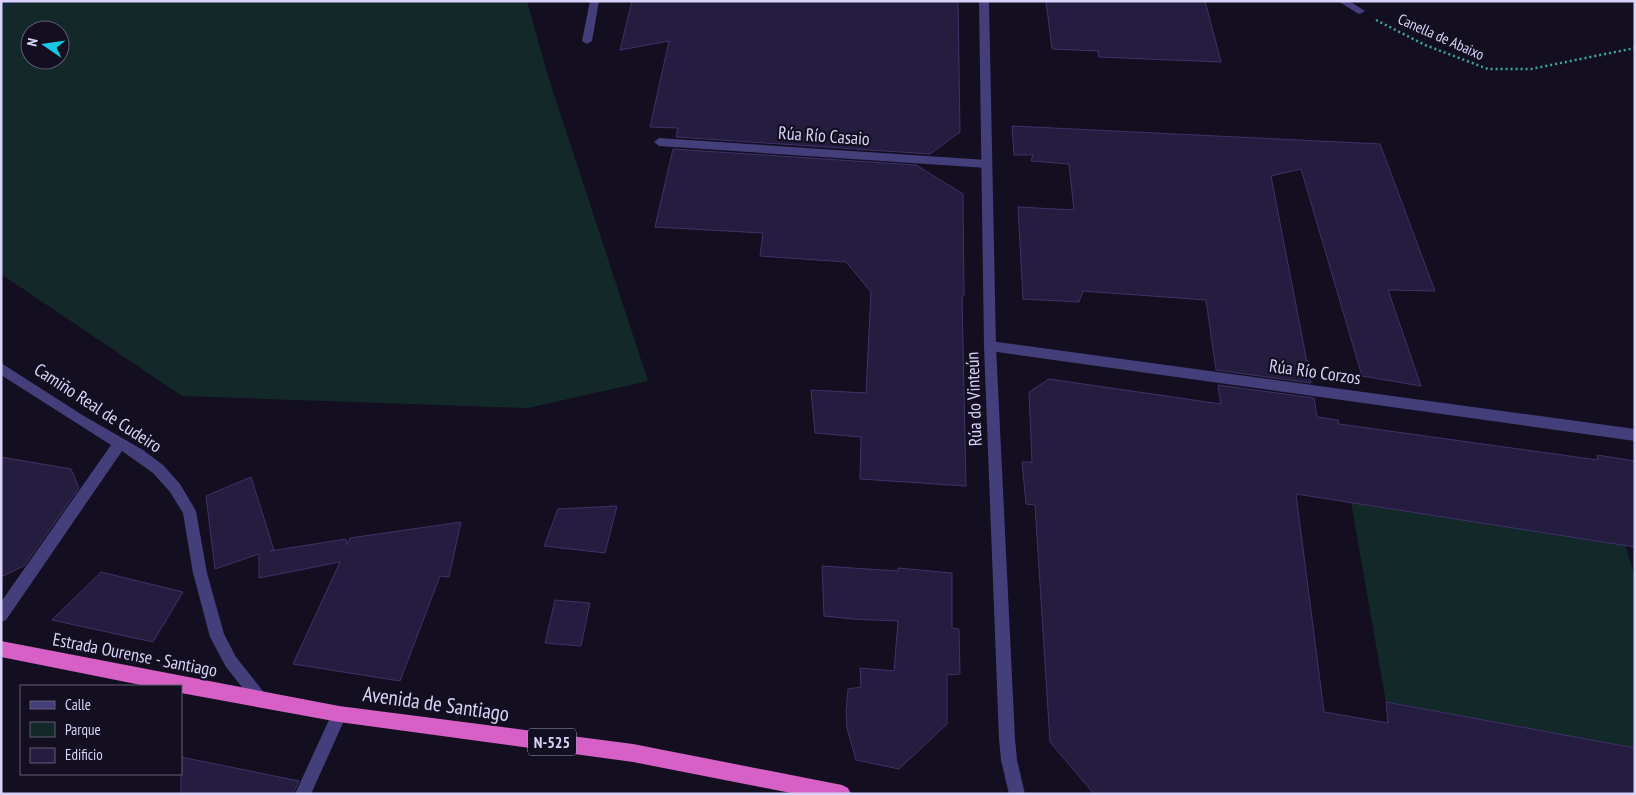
<svg xmlns="http://www.w3.org/2000/svg" width="1636" height="795" viewBox="0 0 1636 795" font-family="'PT Sans Narrow',sans-serif">
  <style>
    .green { fill: #132929; fill-rule: evenodd }
    .lines { fill: none; stroke-linecap: round; stroke-linejoin: round }
    .stream { fill: #142645; fill-rule: evenodd }
    .building { fill: #251d3f; stroke: #3f3269 }
    .path { stroke: #3ba7a4; stroke-width: 2.5; stroke-dasharray: 2 3; stroke-linecap: butt }
    .minor { fill: #443f7a; fill-rule: evenodd }
    .tertiary { fill: #443f7a; fill-rule: evenodd }
    .trunk { fill: #d760c6; fill-rule: evenodd }
    .labels { text-anchor: middle; stroke-width: 4.5; stroke-linejoin: round; paint-order: stroke }
    .far-street-label { font-size: 15px; fill: #d9d3fa; stroke: #130f20 }
    .shield { fill: #130f20; stroke: #9e98b9; stroke-width: 1 }
    .shield-label { font-size: 16px; font-weight: bold; fill: #d9d3fa }
    .street-label { font-size: 18px; fill: #d9d3fa; stroke: #130f20 }
    .near-street-label { font-size: 21px; fill: #d9d3fa; stroke: #130f20 }
  </style>
  <rect width="100%" height="100%" fill="#130f20"/>
  <g class="green">
    <path d="M1,1H527L548,76L648,381L528,408L182,396L1,274ZM30,30H60V60H30Z"/>
    <polygon points="1351,502 1625,545 1635,577 1635,748 1386,702"/>
  </g>
  <g class="lines">
    <polygon class="stream" points="11,1 22,1 1,8 1,4"/>
  </g>
  <g class="building">
    <polygon points="632,1 958,1 960,132 930,154 676,137 678,128 650,127 669,41 620,50"/>
    <polygon points="1046,1 1205,1 1221,62 1099,57 1098,51 1052,49"/>
    <polygon points="1012,126 1380,144 1435,291 1388,290 1421,386 1362,376 1301,169 1271,176 1311,383 1216,370 1206,300 1083,291 1079,302 1023,299 1018,207 1074,210 1069,164 1031,161 1033,155 1014,155"/>
    <polygon points="673,149 916,165 963,194 964,296 962,296 966,486 860,479 861,437 815,433 811,390 866,393 871,292 846,262 760,256 763,233 655,227"/>
    <polygon points="1049,379 1221,404 1218,385 1314,398 1317,417 1338,420 1339,424 1598,460 1597,455 1635,461 1635,547 1296,494 1324,712 1388,723 1386,702 1635,748 1635,794 1094,794 1050,742 1035,505 1026,504 1022,462 1032,462 1029,392"/>
    <polygon points="1,457 71,469 79,488 24,566 1,577"/>
    <polygon points="251,477 274,550 270,551 346,539 347,545 350,538 461,522 449,577 440,576 400,681 293,664 340,562 259,578 259,554 215,569 206,496"/>
    <polygon points="617,506 605,553 544,546 558,509"/>
    <polygon points="822,566 898,571 898,568 952,573 952,628 959,629 960,674 947,675 947,724 899,769 856,760 847,728 846,711 848,689 861,687 860,668 894,671 898,621 853,619 824,616"/>
    <polygon points="101,572 183,592 153,642 52,620"/>
    <polygon points="555,600 590,603 581,646 545,643"/>
    <polygon points="181,757 299,781 293,794 181,794"/>
  </g>
  <g class="lines">
    <polyline class="path" points="1376,20 1425,45 1488,69 1531,69 1635,48"/>
    <g class="minor">
      <polygon points="590,1 599,1 592,41 587,44 582,41"/>
      <polygon points="1338,1 1349,1 1365,11 1360,14 1357,13"/>
      <polygon points="659,138 987,160 992,164 987,168 659,146 654,142"/>
      <polygon points="990,341 1635,429 1635,441 990,351 986,349 984,346 986,343"/>
      <polygon points="1,363 84,416 143,450 163,465 180,484 196,511 207,573 224,634 236,657 266,695 269,700 266,705 261,708 256,705 226,667 210,637 193,573 183,513 170,492 153,473 122,451 6,620 1,622 1,602 111,445 1,375"/>
      <polygon points="339,706 344,709 347,714 311,794 295,794 334,709"/>
    </g>
    <polygon class="tertiary" points="979,1 989,1 996,346 1015,739 1017,760 1025,794 1009,794 1001,760 999,739 984,346"/>
    <polygon class="trunk" points="1,641 339,706 633,744 842,785 848,788 851,794 796,794 633,762 339,722 181,693 181,686 146,686 1,657"/>
  </g>
  <g class="labels">
    <g class="far-street-label">
      <text transform="translate(1441 37) rotate(24)" y="5">Canella de Abaixo</text>
    </g>
    <rect class="shield" x="528" y="728.5" width="48" height="27" rx="4"/>
    <g class="shield-label">
      <text x="552" y="748">N-525</text>
    </g>
    <g class="street-label">
      <text transform="translate(824 136) rotate(4)" y="6">Rúa Río Casaio</text>
      <text transform="translate(1315 372) rotate(8)" y="6">Rúa Río Corzos</text>
      <text transform="translate(974 399) rotate(-92)" y="6">Rúa do Vinteún</text>
      <text transform="translate(98 408) rotate(33)" y="6">Camiño Real de Cudeiro</text>
      <text transform="translate(135 655) rotate(11)" y="6">Estrada Ourense - Santiago</text>
    </g>
    <g class="near-street-label">
      <text transform="translate(436 704) rotate(8)" y="7">Avenida de Santiago</text>
    </g>
  </g>
  <rect width="1636" height="795" fill="none" stroke="#d9d3fa" stroke-width="5"/>
  <rect x="20" y="685" width="162" height="90" fill="#130f20" stroke="#625d77"/>
  <rect x="30" y="701" width="25" height="8" fill="#443f7a" stroke="#625d77"/>
  <text x="65" y="710" font-size="15" fill="#d9d3fa">Calle</text>
  <rect x="30" y="722" width="25" height="15" fill="#132929" stroke="#625d77"/>
  <text x="65" y="735" font-size="15" fill="#d9d3fa">Parque</text>
  <rect x="30" y="748" width="25" height="15" fill="#251d3f" stroke="#625d77"/>
  <text x="65" y="760" font-size="15" fill="#d9d3fa">Edificio</text>
  <g transform="translate(45 45) rotate(283)"><circle r="24" fill="#130f20" stroke="#625d77"/>
  <path d="M0-4L9 19L0 12L-9 19Z" fill="#18c7e2"/>
  <text y="-8" font-size="14" font-weight="bold" text-anchor="middle" fill="#d9d3fa">N</text>
  </g>
</svg>
